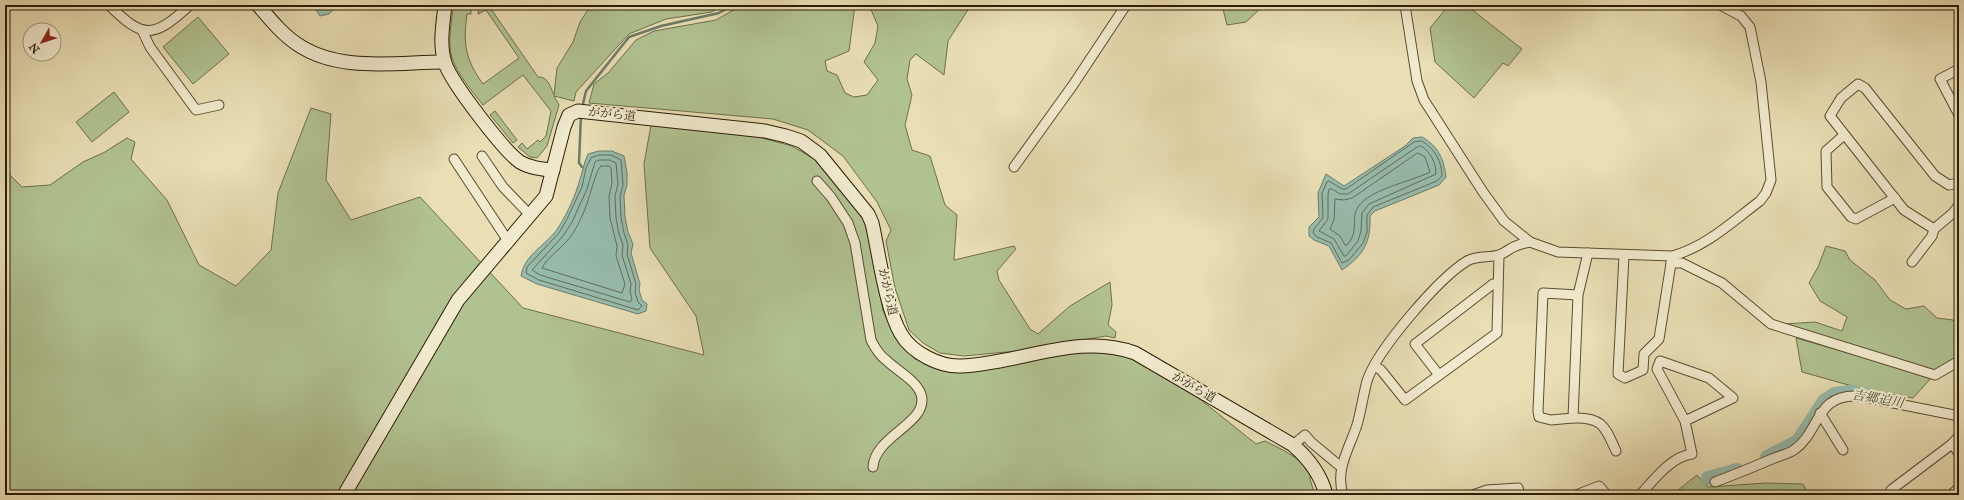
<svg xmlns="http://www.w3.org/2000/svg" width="1964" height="500" viewBox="0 0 1964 500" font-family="'IM FELL Great Primer','Noto Serif JP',serif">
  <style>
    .green { fill: #b1c291; stroke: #6e6f4a }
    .water { fill: #97bcad; stroke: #6c7c69 }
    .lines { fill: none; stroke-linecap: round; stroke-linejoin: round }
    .shore { stroke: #626c58; stroke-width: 1 }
    .stream { stroke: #6c7c69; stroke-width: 2.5 }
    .river { stroke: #97bcad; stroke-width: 14 }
    .street-casing { stroke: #5b4c30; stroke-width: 11 }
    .secondary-casing { stroke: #2c1c04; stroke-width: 15 }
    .street { stroke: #f1eace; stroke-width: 9 }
    .secondary { stroke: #f1eace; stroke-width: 13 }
    .labels { text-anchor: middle; stroke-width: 4; stroke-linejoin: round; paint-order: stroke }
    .street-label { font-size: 12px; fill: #2c1c04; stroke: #f1eace }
    .water-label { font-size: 13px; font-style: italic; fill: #4c4c37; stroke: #f1eace }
  </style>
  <rect width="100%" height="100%" fill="#e9deb4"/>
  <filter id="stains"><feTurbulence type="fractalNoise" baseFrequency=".005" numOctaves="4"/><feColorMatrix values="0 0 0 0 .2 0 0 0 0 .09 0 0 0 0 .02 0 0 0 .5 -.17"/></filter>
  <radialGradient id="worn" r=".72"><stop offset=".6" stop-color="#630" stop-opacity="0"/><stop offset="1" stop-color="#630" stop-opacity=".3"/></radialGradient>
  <g class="green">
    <path d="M453,5L471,6V14H467C463,44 465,59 483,84L519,58L486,10L478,14L479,8L489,6L538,77C549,77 550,87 554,95L557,68L573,42L580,22L591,5H722L712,12L666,19L629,34L576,92L574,101L554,96L559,105L547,146L537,158L530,157L518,147L522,143L527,149L538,140L540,142L546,136L551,111L523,75L483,105C472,91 458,75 452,58C447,42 452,22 453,5Z"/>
    <polygon points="742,5 855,5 849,51 825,61 827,71 837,75 845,93 854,97 867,95 878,80 864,62 875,43 878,26 869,5 971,5 948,41 944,75 916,54 910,60 907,79 912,95 905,125 912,150 930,156 945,205 957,215 954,260 1014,246 1016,249 997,271 999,280 1030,329 1038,334 1070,306 1110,282 1112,305 1108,325 1116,332 1115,338 1106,336 1017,351 964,356 940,353 923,343 909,330 895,288 886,241 891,230 877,202 843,156 808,130 773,119 589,103 594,84 608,73 636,40 654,31 716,20"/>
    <polygon points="1222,5 1264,5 1246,22 1227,25"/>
    <polygon points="1449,5 1466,5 1522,49 1508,66 1503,63 1474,98 1435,62 1430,28"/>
    <polygon points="198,17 229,54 193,84 163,47"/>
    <polygon points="114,92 129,112 92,142 76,122"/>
    <polygon points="311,108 331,114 326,180 351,220 420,197 523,308 704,355 696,316 650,248 644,164 651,125 751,135 792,146 816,160 849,198 864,221 872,246 883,311 897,340 915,359 939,368 1066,346 1146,356 1256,444 1265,441 1285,451 1310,467 1310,479 1315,495 5,495 5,170 22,187 50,185 83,162 105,152 127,138 135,142 131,159 167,200 199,265 236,286 271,250 278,193"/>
    <polygon points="495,111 517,140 513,143 490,115"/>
    <polygon points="1826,246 1845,251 1850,260 1875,280 1890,300 1906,309 1924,306 1937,318 1953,320 1959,325 1959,356 1934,371 1784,324 1815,322 1842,331 1847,317 1820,301 1809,283 1818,267"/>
    <polygon points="1796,338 1932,377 1913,398 1870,391 1802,372"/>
    <polygon points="1697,475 1708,487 1766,483 1803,484 1809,495 1672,495"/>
  </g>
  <g class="water">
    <polygon points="313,5 338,5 329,14 320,16"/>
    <path d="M1422,137C1438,146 1444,159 1446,177L1439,185L1375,211L1370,216C1371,242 1364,255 1342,270L1329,246L1314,240L1309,236V227L1319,217L1318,193L1326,174L1344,186L1405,146L1413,138Z"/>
    <path d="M599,151H612L624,156L627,173V185L624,195L625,217L628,232L633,244L631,253L640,284L639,290L642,300L647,304L646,311L638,314L537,284L521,276C524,256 544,246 556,231C565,218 573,201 578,186C582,175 583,165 588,154Z"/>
  </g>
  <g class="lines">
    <g class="shore">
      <path d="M1422,141C1435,149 1442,162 1442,176L1437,181L1373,207L1367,215V232L1363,243L1349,260L1342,263L1331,243L1317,237L1313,233L1314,229L1323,218L1322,193L1327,182L1329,181L1342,189H1346L1414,142Z"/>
      <path d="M1421,146C1431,152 1436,163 1436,174L1369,204L1362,213L1361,231L1358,241L1346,256H1344L1334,239L1319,231L1328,219V194L1329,189H1332L1340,194H1348L1417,147Z"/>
      <path d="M1418,153L1425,157L1430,172C1410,182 1370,189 1358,207C1350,219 1360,230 1347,245H1345L1340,236L1330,229L1334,220L1335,199L1344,200L1352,198Z"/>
      <polygon points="599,155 611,155 621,160 623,185 620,196 621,217 624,233 628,245 627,254 636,284 635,292 638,302 642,306 638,310 539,280 526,273 527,267 559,233 567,219 582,187 586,168 591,158"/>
      <polygon points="600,160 610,160 616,163 618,184 615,196 616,218 619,234 623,245 622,255 631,284 630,291 632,300 630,302 540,275 532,270 563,236 572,222 587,189 595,162"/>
      <path d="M601,166H609L611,168L612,183L609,196L610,218L617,246L616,256L625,284L622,293L542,268C547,258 559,250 567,241C575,232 581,219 585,209C589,200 596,169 601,166Z"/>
    </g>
    <g class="stream">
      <polyline points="582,108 586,91 629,37 661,26 719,13 734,5"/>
      <polyline points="581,115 579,163 582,167"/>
    </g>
    <g class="river">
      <polyline points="1767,457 1798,441 1824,401 1835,394 1848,392 1868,395"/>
      <polyline points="1708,478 1737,470"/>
    </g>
    <g class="street-casing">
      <g id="street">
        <path d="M109,5C144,40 154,38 190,5"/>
        <path d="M1405,5L1417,81L1424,100L1483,192L1504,221L1530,242L1558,252L1672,256C1706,247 1733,221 1760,201L1766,193L1771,180L1761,82L1750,27L1741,16L1720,5"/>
        <polyline points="142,30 150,47 196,110 219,105"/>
        <polyline points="1959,69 1940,79 1959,115"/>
        <polyline points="1844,135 1826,151 1827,187 1851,217 1856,219 1895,198"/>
        <polyline points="482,156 503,187 530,215"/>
        <polyline points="454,159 508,241"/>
        <polyline points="1014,167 1073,85 1126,5"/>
        <path d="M817,181L831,197L848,223L855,243L871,340C875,348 879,355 886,360C896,370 916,380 921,394C930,423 875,435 873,467"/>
        <polyline points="1934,229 1904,210 1830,116 1841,98 1858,84 1865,88 1935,176 1949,185 1958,183"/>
        <polyline points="1624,255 1618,374 1625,378 1643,370 1644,354 1659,339 1672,257"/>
        <polyline points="1912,262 1932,236 1934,229 1953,213 1959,205"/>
        <polyline points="1671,263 1682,263 1722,283 1771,324 1935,375 1959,361"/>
        <polyline points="1578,295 1543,293 1538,411 1539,417 1551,420 1573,418 1578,295 1588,253"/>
        <polyline points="1375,366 1381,370 1405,400 1497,333 1499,255"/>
        <polyline points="1439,375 1415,344 1493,284 1498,285"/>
        <polyline points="1820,413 1843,450"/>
        <path d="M1573,418C1603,417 1605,427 1616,451"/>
        <polyline points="1952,444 1959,453"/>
        <polyline points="1293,445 1305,435 1311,442 1341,467"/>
        <path d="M1715,482C1734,475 1753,467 1772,459C1779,456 1788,454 1794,450C1821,431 1815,394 1858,396L1959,416"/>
        <path d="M1343,495C1335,469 1349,449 1357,425C1361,411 1363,396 1367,381C1377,350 1439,278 1467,261C1477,255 1489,258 1499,255C1505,253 1510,248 1516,246C1520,244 1525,243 1530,242"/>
        <polyline points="1473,495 1487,490 1518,488 1520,495"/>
        <polyline points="1576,495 1599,486 1606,494"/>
        <path d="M1640,495C1654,480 1670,457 1692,454L1685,421L1657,369L1660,361L1709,378L1733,398L1685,421"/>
        <polyline points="1895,495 1891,490 1952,444 1959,436"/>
        <polyline points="1951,495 1959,488"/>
      </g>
    </g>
    <g class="secondary-casing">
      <g id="secondary">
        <path d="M258,5C270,19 282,34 297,44C339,73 397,62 444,62"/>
        <path d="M445,5C443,24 439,44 445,63C451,82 504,151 520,162C530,168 542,169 553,170"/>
        <path d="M344,495L458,300L546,196L564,127L569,115L578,111L765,131L786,136L801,141L820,155L868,214L872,223C879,254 886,309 901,334C912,353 940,367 961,366C1019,364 1079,332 1135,353L1293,445C1309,459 1321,474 1326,495"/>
      </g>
    </g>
    <use href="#street" class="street"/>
    <use href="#secondary" class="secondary"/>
  </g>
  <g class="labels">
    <g class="street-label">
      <text transform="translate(612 114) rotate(6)" y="4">ががら道</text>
      <text transform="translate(888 292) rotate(77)" y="4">ががら道</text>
      <text transform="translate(1194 387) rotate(30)" y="4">ががら道</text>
    </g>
    <g class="water-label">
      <text transform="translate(1878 398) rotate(10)" y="5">吉郷迫川</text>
    </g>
  </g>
  <rect width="1964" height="500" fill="none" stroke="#e9deb4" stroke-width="20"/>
  <rect x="6" y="6" width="1952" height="488" fill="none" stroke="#2c1c04" stroke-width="2"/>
  <rect x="10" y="10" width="1944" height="480" fill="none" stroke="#2c1c04"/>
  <g transform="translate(42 42) rotate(231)"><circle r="19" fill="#f1eace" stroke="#a2987d"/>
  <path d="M0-3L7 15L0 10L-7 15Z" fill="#8f2418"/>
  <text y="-6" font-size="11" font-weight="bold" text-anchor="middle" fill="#2c1c04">N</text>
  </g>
  <rect width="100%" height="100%" filter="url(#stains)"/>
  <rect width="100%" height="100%" fill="url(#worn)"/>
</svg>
